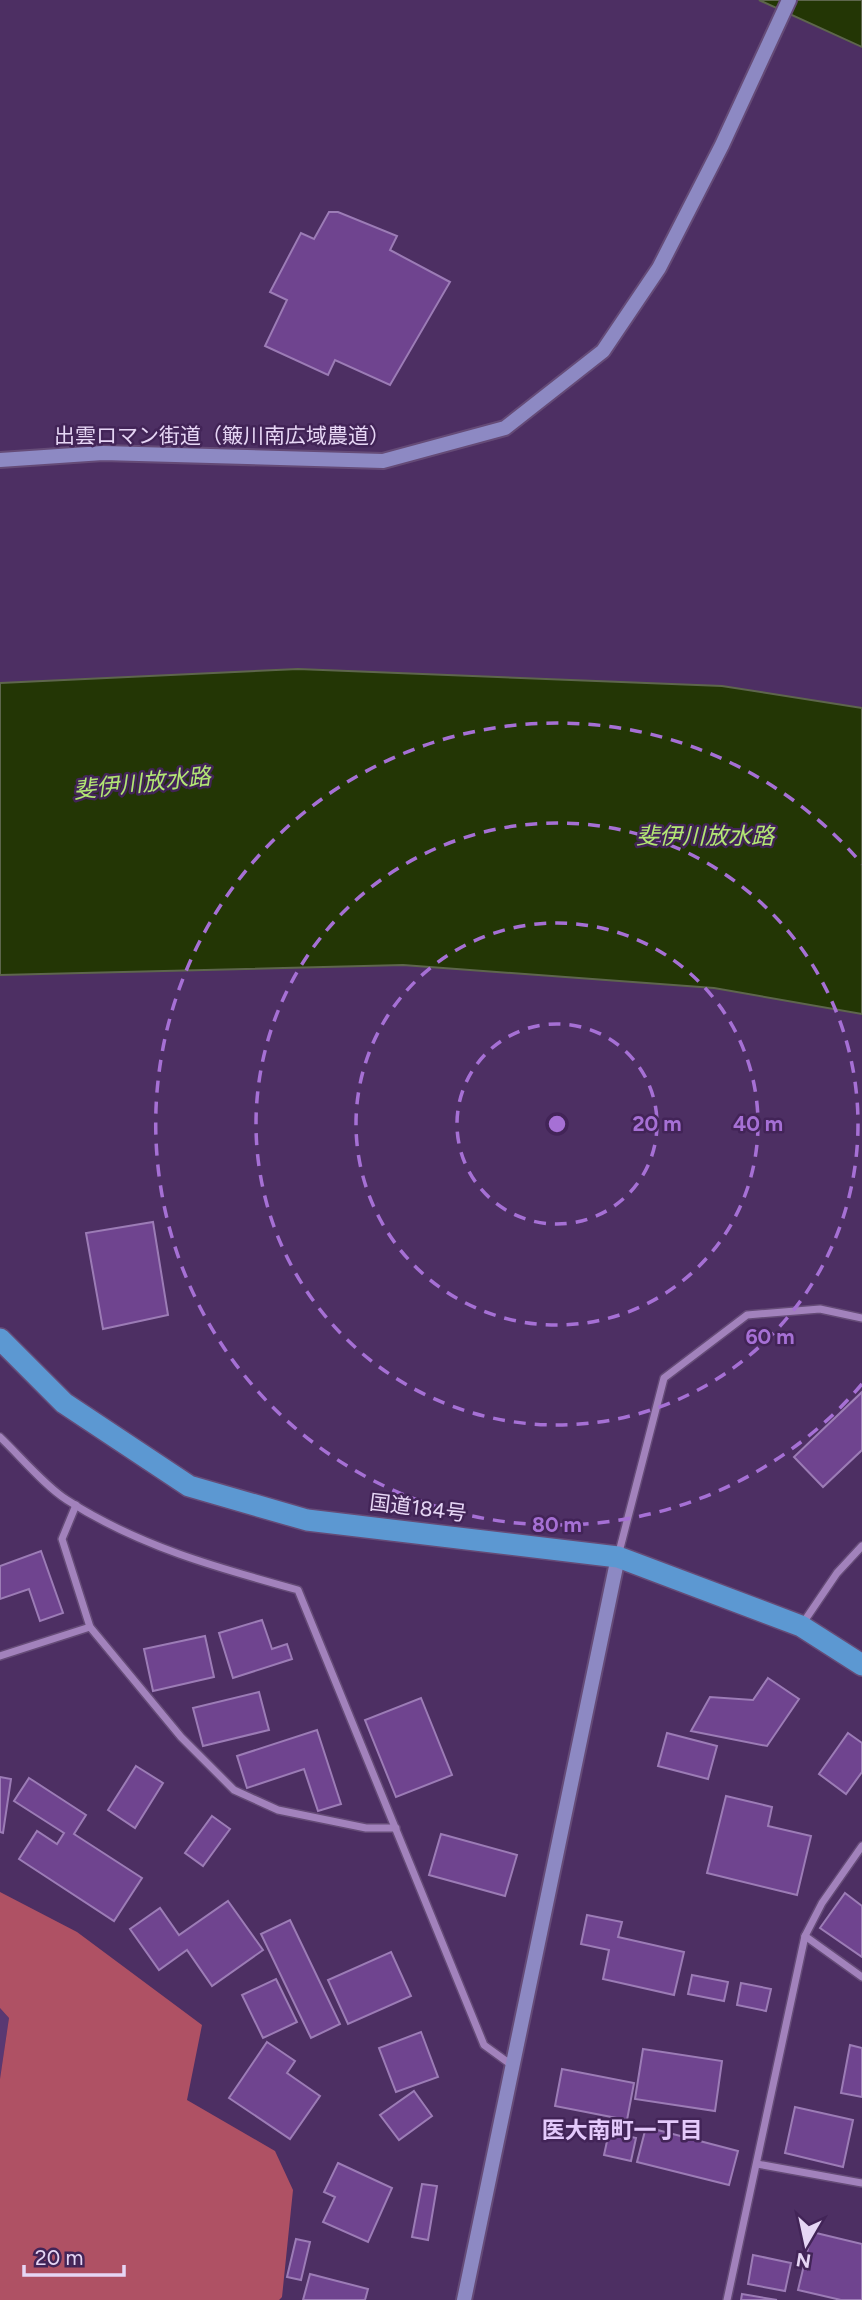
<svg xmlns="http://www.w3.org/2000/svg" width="862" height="2300" viewBox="0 0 862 2300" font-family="Figtree,'Noto Sans JP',sans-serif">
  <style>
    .built { fill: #593872 }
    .forest { fill: #af5164 }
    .water { fill: #233605; stroke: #5e664d; stroke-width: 2 }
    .building { fill: #6f448f; stroke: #9c7cb6; stroke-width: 2 }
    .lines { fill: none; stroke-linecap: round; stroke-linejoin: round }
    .street-casing { stroke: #654b77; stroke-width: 10 }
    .secondary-casing { stroke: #654b77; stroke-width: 18 }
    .highway-casing { stroke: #654b77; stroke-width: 24 }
    .street { stroke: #a282bc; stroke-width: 7 }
    .secondary { stroke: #8d89c3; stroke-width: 14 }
    .highway { stroke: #5c98d2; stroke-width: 21 }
    .ring { fill: none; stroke: #a670d5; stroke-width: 3.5; stroke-dasharray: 12 9 }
    .labels { text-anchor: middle; stroke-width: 5; stroke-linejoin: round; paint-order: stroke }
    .street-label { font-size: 21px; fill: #e6d6f5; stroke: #422457 }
    .water-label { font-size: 23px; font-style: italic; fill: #b3e774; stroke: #422457 }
    .neighbourhood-label { font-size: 23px; font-weight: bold; fill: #e4c9fb; stroke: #422457 }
    .centre { fill: #a670d5; stroke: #422457; stroke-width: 3.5 }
    .ring-label { font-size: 21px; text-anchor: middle; font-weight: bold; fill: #a670d5; stroke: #422457; stroke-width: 5; stroke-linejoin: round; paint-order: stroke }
  </style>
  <rect width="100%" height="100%" fill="#4d2f63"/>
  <polygon class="built" points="0,2008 9,2018 0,2079"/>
  <polygon class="forest" points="0,1892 77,1932 202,2025 187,2100 275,2151 293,2190 282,2297 279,2300 0,2300 0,2079 9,2018 0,2008"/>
  <g class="water">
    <polygon points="759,0 862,0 862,47"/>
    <polygon points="298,669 722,686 862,708 862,1014 714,988 403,965 0,975 0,683"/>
  </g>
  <g class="building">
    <polygon points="329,212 338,212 397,236 390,250 450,282 390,385 335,360 328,375 265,346 287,300 270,292 301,233 314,239"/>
    <polygon points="153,1222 168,1315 103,1329 86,1233"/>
    <polygon points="862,1392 862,1450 823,1487 794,1457"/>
    <polygon points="41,1551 63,1613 40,1621 29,1589 0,1599 0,1566"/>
    <polygon points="262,1620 272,1649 287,1644 292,1659 233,1678 219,1633"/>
    <polygon points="205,1636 214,1677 153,1691 144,1649"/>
    <polygon points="768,1678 799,1699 767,1746 691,1731 710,1697 753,1700"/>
    <polygon points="259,1692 269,1730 203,1746 193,1708"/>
    <polygon points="421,1698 452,1775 396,1797 365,1720"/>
    <polygon points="317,1730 341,1804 318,1811 304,1769 247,1788 237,1756"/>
    <polygon points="667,1733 717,1746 708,1779 658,1766"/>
    <polygon points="848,1733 862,1743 862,1772 846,1794 819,1774"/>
    <polygon points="136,1766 163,1783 135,1828 108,1810"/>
    <polygon points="0,1777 11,1779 3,1833 0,1832"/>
    <polygon points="29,1778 86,1815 74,1834 142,1878 114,1921 19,1859 37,1831 57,1844 64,1833 14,1801"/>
    <polygon points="726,1796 772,1807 768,1826 811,1836 797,1895 707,1873"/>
    <polygon points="212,1816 230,1829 203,1866 185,1853"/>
    <polygon points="441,1834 517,1855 505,1896 429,1875"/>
    <polygon points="845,1893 862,1906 862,1957 820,1928"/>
    <polygon points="228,1901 263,1950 212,1986 187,1950 159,1970 130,1929 160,1908 179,1935"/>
    <polygon points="587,1915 622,1922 618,1937 684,1952 674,1995 603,1979 609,1950 581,1944"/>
    <polygon points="290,1920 340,2024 311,2038 261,1934"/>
    <polygon points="391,1952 411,1996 348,2024 328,1980"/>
    <polygon points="692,1975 728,1982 724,2001 688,1994"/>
    <polygon points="276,1979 297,2022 263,2038 242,1995"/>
    <polygon points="741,1983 771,1989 766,2011 737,2005"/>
    <polygon points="421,2032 438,2077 396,2092 379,2048"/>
    <polygon points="267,2042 295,2061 287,2073 320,2096 290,2139 229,2098"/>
    <polygon points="850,2045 862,2048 862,2097 841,2093"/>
    <polygon points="643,2049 722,2061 715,2111 635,2099"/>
    <polygon points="562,2069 634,2083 627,2120 555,2106"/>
    <polygon points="414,2091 432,2116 399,2140 380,2115"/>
    <polygon points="795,2107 853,2120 843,2167 785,2153"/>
    <polygon points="646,2127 738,2151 729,2185 637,2162"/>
    <polygon points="609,2132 636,2138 631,2161 604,2155"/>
    <polygon points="338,2163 392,2188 368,2242 323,2222 335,2197 324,2192"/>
    <polygon points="422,2184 437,2186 428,2240 412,2237"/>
    <polygon points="812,2232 862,2244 862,2300 841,2300 798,2290"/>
    <polygon points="296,2239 310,2242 301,2280 287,2277"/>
    <polygon points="753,2255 791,2263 785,2291 748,2284"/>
    <polygon points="310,2274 368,2289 365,2300 303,2300"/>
    <polygon points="742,2294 777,2300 741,2300"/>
  </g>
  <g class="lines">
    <g class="street-casing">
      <g id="street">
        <path d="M0,1437C20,1456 45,1486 67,1500C138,1546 218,1568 298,1590L484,2045L513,2066"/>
        <polyline points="76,1505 62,1539 90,1627 181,1737 234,1790 278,1810 366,1828 396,1828"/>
        <polyline points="618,1556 664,1378 747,1315 820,1309 862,1318"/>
        <polyline points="803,1623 837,1573 862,1546"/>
        <polyline points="0,1656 90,1627"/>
        <polyline points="805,1936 862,1977"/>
        <polyline points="757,2164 862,2183"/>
        <polyline points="727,2300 805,1936 822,1903 862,1846"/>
      </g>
    </g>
    <g class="secondary-casing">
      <g id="secondary">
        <polyline points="0,460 103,453 383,461 505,428 603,351 659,268 722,145 789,0"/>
        <polyline points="464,2300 618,1557"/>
      </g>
    </g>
    <g class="highway-casing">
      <polyline id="highway" points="0,1339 64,1403 189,1486 307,1520 618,1557 801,1626 862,1665"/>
    </g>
    <use href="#street" class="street"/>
    <use href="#secondary" class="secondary"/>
    <use href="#highway" class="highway"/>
  </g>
  <g class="ring">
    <circle cx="557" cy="1124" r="100"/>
    <circle cx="557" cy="1124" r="201"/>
    <circle cx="557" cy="1124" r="301"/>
    <path d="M862 1384A401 401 0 1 1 862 864"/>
  </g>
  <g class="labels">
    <g class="street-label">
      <text x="222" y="443">出雲ロマン街道（簸川南広域農道）</text>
      <text transform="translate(418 1508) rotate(7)" y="7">国道184号</text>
    </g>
    <g class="water-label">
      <text transform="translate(142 783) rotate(-6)" y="8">斐伊川放水路</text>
      <text x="705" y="844">斐伊川放水路</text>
    </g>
    <g class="neighbourhood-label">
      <text x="622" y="2138">医大南町一丁目</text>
    </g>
  </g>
  <circle cx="557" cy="1124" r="10" class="centre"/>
  <g class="ring-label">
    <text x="657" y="1131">20 m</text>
    <text x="758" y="1131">40 m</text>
    <text x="770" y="1344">60 m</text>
    <text x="557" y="1532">80 m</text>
  </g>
  <g transform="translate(806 2244) rotate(189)" stroke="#422457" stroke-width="5" paint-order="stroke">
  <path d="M0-5L12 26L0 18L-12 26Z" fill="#e6d6f5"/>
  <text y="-10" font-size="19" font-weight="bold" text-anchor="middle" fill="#e6d6f5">N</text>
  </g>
  <path d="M24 2265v10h100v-10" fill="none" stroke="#e6d6f5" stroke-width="3.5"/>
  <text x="35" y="2265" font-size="21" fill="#e6d6f5" stroke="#422457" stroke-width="5" paint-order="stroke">20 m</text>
</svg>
